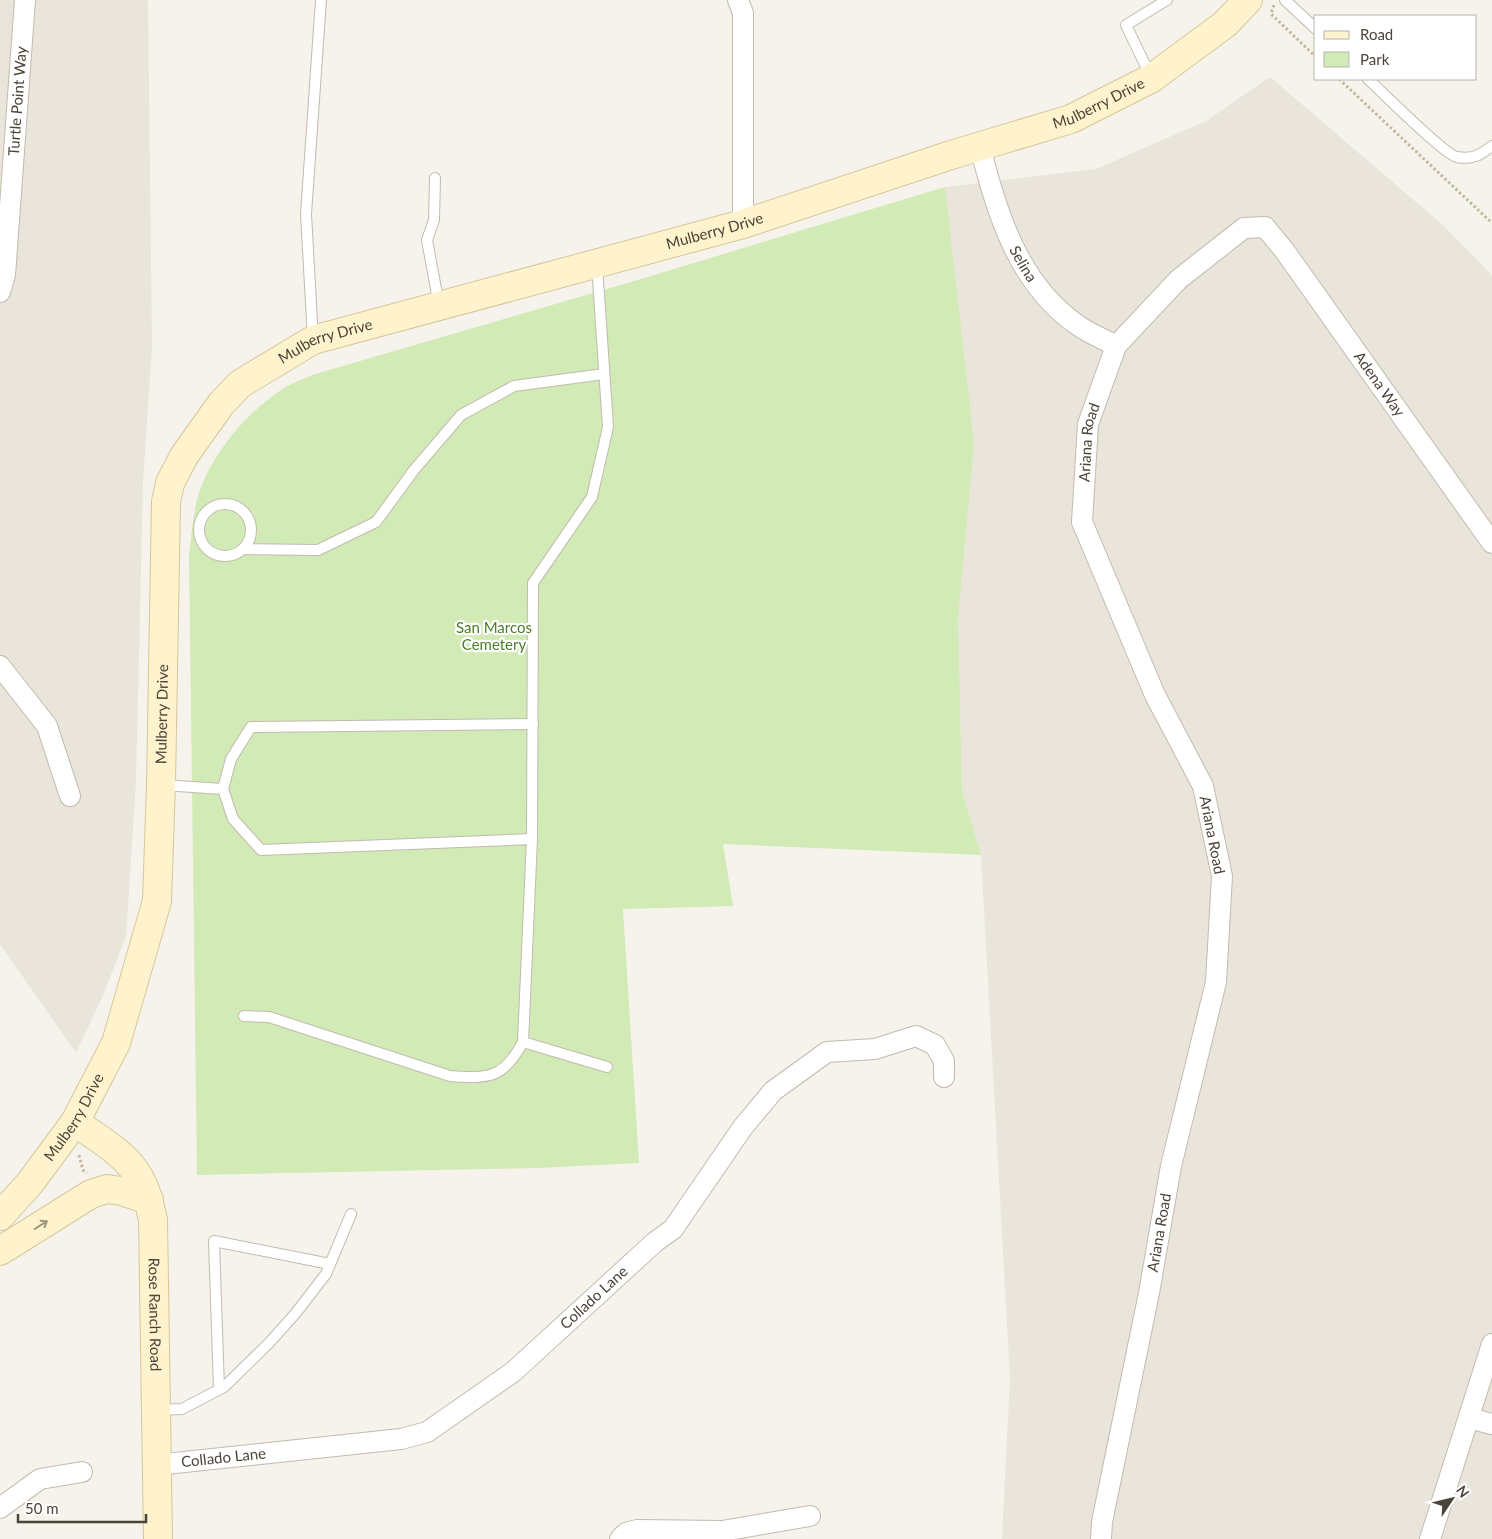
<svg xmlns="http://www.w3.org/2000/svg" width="1492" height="1539" viewBox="0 0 1492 1539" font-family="Lato,sans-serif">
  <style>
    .residential { fill: #eae5da }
    .green { fill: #d2eab5 }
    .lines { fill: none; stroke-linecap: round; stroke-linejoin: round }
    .lane-casing { stroke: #c2bbae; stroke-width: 12 }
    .street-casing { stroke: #c2bbae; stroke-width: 22 }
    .secondary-casing { stroke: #d6c79b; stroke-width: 30 }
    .path { stroke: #c4b79f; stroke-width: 3; stroke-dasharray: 2.5 2.5; stroke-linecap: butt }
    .lane { stroke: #fff; stroke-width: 10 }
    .street { stroke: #fff; stroke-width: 20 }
    .secondary { stroke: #fff3cd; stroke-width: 28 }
    .oneway { stroke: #9c937c }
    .labels { text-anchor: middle; stroke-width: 4.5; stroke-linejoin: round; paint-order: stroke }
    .street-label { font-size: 15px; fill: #4b4439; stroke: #fff }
    .park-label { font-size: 15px; fill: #4a7f2a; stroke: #fff }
  </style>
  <rect width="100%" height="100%" fill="#f6f3ec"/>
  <g class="residential">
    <polygon points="0,0 148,0 152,346 143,481 136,783 126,936 104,993 76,1053 0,944"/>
    <polygon points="1270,77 1444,226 1492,275 1492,1539 1002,1539 1010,1378 981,855 962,790 945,187 1096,169 1206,121"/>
  </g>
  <path class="green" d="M945,187L974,443L958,618L962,790L981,855L723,844L733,906L623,909L639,1163L539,1168L197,1175L189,555C192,533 193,508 201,487C217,447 250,409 287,386C295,382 304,379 312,375L631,282Z"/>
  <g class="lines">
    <g class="lane-casing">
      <g id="lane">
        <polyline points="1285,0 1316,29"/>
        <polyline points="1151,77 1126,25 1167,0"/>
        <path d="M1368,79C1381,91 1445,155 1457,157C1473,160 1480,155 1492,146"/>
        <polyline points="435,178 434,220 427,240 439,305"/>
        <polyline points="313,339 306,214 321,0"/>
        <circle cx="225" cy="530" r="26"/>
        <polyline points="243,549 318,550 376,522 414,470 461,415 514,386 604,374"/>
        <path d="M162,785L223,789L233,819L261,850L532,839L523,1042C504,1078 489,1079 450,1076L269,1017L244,1016"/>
        <polyline points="223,789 231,759 251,727 533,724"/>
        <polyline points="532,839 533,583 592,497 608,427 597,265"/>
        <polyline points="523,1042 607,1067"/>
        <polyline points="219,1389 214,1241 330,1264"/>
        <polyline points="157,1410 182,1409 224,1387 269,1343 295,1314 326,1274 351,1214"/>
      </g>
    </g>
    <g class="street-casing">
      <g id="street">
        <polyline points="738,0 743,13 743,224"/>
        <path id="s1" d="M980,146C996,212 1019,286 1079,326C1090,334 1104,339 1116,346"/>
        <path id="s2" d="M0,292L5,275L25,0"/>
        <polyline points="0,666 47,726 70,796"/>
        <polyline points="1469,1418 1492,1424"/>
        <path id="s3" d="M156,1465L401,1439L427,1432L513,1372L655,1242L673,1229L743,1127L773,1091L827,1052L875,1049L916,1036L935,1045L944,1061V1077"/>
        <polyline points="0,1508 40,1479 82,1472"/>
        <polyline points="620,1539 626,1533 637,1530 722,1531 810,1516"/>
        <path id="s4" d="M1101,1539L1102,1522L1149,1293L1171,1166L1216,982L1222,876L1203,786L1155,695L1082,522L1088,424L1116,346L1179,279L1244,228L1265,227L1284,250L1492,543"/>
        <polyline points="1430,1539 1492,1344"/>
      </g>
    </g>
    <g class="secondary-casing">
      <g id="secondary">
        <path id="s5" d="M75,1122C97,1138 127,1154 140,1179C147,1192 150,1206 153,1220L158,1539"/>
        <path id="s6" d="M0,1216L30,1183L75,1122L116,1043L157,901L161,784L166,502L170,483L184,456L221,404L240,384L313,340L743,224L951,155L1071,119L1152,78L1225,24L1248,0"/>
        <polyline points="0,1251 91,1194 107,1189 121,1191 149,1200"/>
      </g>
    </g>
    <g class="path">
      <polyline points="1274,5 1271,14 1316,57"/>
      <polyline points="1339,79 1492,223"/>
      <polyline points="79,1155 83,1170 87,1173"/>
    </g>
    <use href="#lane" class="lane"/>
    <use href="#street" class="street"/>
    <use href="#secondary" class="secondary"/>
  </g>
  <defs><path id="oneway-shaft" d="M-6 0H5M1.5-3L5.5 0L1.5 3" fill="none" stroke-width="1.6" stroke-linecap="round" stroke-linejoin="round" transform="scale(1.25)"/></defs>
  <use class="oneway" href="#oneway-shaft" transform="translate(41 1225) rotate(-32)"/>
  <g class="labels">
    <g class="street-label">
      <text dy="5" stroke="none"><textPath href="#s2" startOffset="192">Turtle Point Way</textPath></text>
      <text dy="5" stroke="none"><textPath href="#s6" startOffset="1804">Mulberry Drive</textPath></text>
      <text dy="5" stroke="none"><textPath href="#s6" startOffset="1399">Mulberry Drive</textPath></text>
      <text dy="5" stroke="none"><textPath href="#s1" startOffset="126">Selina</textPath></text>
      <text dy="5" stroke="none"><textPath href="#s6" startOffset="994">Mulberry Drive</textPath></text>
      <text dy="5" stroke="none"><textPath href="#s4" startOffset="1629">Adena Way</textPath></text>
      <text dy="5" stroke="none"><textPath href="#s4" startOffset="1138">Ariana Road</textPath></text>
      <text dy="5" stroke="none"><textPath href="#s6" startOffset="544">Mulberry Drive</textPath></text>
      <text transform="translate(1212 835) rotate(79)" y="5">Ariana Road</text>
      <text dy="5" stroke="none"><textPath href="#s6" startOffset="124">Mulberry Drive</textPath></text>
      <text dy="5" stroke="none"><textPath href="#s4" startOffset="312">Ariana Road</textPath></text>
      <text dy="5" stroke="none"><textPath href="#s3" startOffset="488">Collado Lane</textPath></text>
      <text dy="5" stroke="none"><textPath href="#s5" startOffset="225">Rose Ranch Road</textPath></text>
      <text dy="5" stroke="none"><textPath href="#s3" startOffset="68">Collado Lane</textPath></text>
    </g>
    <g class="park-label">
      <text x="494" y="633">San Marcos<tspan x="494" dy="17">Cemetery</tspan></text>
    </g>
  </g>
  <rect x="1314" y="15" width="162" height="65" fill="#ffffff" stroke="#b7b4b0"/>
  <rect x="1324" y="31" width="25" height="8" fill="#fff3cd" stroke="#b7b4b0"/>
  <text x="1360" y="40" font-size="15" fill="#4b4439">Road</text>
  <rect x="1324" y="52" width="25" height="15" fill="#d2eab5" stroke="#b7b4b0"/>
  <text x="1360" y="65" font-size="15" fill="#4b4439">Park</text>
  <g transform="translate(1452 1499) rotate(55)" stroke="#ffffff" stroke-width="4" paint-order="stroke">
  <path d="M0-4L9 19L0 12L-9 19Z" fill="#4b4439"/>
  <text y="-8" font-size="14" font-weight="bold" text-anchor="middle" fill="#4b4439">N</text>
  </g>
  <path d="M18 1514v8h128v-8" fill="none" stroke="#4b4439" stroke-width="2.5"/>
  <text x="25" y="1514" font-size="15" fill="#4b4439" stroke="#ffffff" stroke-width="4" paint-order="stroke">50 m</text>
</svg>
